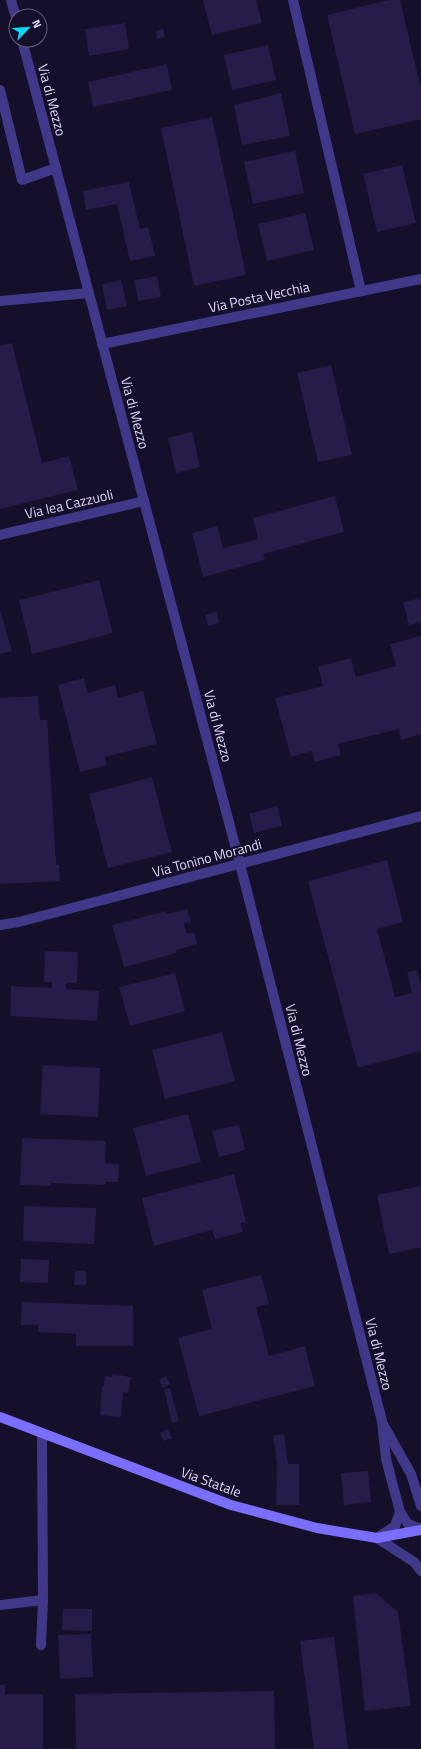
<svg xmlns="http://www.w3.org/2000/svg" width="421" height="1749" viewBox="0 0 421 1749" font-family="'Titillium Web',sans-serif">
  <style>
    .building { fill: #271b4a }
    .lines { fill: none; stroke-linecap: round; stroke-linejoin: round }
    .minor { stroke: #403989; stroke-width: 10 }
    .tertiary { stroke: #403989; stroke-width: 10 }
    .secondary { stroke: #796eff; stroke-width: 10 }
    .labels { text-anchor: middle; stroke-width: 4; stroke-linejoin: round; paint-order: stroke }
    .street-label { font-size: 14px; fill: #ded7ff; stroke: #150f29 }
  </style>
  <rect width="100%" height="100%" fill="#150f29"/>
  <g class="building">
    <polygon points="203,0 256,0 262,23 212,35"/>
    <polygon points="389,0 400,0 421,89 421,119 355,134 327,15"/>
    <polygon points="125,23 129,49 89,56 85,29"/>
    <polygon points="163,29 165,37 157,39 156,31"/>
    <polygon points="268,45 276,80 232,90 224,55"/>
    <polygon points="167,64 172,90 93,107 88,82"/>
    <polygon points="281,93 290,136 242,145 234,105"/>
    <polygon points="212,117 246,275 194,286 161,128"/>
    <polygon points="295,151 304,193 253,204 244,162"/>
    <polygon points="402,165 416,223 377,232 363,174"/>
    <polygon points="129,182 140,229 148,227 155,256 130,261 117,204 86,210 83,191"/>
    <polygon points="305,213 314,250 267,261 258,224"/>
    <polygon points="157,276 161,297 138,301 134,280"/>
    <polygon points="121,280 127,306 107,310 102,284"/>
    <polygon points="12,343 42,463 69,456 78,490 0,509 0,346"/>
    <polygon points="331,365 352,455 318,462 297,373"/>
    <polygon points="192,432 200,467 176,473 168,438"/>
    <polygon points="335,496 344,532 263,554 265,560 203,577 192,533 217,526 223,548 258,539 253,518"/>
    <polygon points="99,580 113,633 32,654 19,600"/>
    <polygon points="421,598 421,622 409,625 403,602"/>
    <polygon points="0,609 12,651 0,654"/>
    <polygon points="217,612 219,623 208,626 205,615"/>
    <polygon points="421,636 421,734 401,740 399,729 338,744 341,755 315,762 312,751 291,757 275,698 323,686 318,667 351,658 356,677 396,666 390,644"/>
    <polygon points="84,678 88,693 115,685 118,698 143,691 157,744 105,757 107,765 80,772 58,685"/>
    <polygon points="38,696 40,720 47,720 56,865 59,865 60,881 0,884 0,698"/>
    <polygon points="152,777 172,852 108,868 89,794"/>
    <polygon points="277,806 282,826 254,833 249,814"/>
    <polygon points="387,860 403,922 377,929 395,997 412,993 407,972 417,970 421,986 421,1051 358,1068 308,881"/>
    <polygon points="187,909 191,922 184,923 187,934 194,932 197,944 176,950 177,953 124,967 112,925 166,911 167,914"/>
    <polygon points="45,951 78,952 77,983 66,983 66,989 99,991 97,1021 10,1016 11,986 52,988 52,982 44,982"/>
    <polygon points="175,973 185,1011 130,1026 119,987"/>
    <polygon points="222,1032 235,1081 165,1099 152,1050"/>
    <polygon points="43,1065 100,1068 98,1117 40,1114"/>
    <polygon points="188,1114 201,1162 146,1176 133,1128"/>
    <polygon points="239,1125 245,1150 219,1157 212,1131"/>
    <polygon points="22,1138 106,1141 105,1163 119,1164 118,1182 105,1182 105,1185 51,1183 51,1186 20,1185"/>
    <polygon points="234,1174 246,1222 240,1223 243,1232 215,1239 212,1230 154,1246 142,1198"/>
    <polygon points="421,1186 421,1247 389,1254 377,1195"/>
    <polygon points="24,1206 96,1208 94,1244 23,1241"/>
    <polygon points="21,1259 49,1260 48,1283 20,1282"/>
    <polygon points="75,1271 86,1271 86,1285 74,1285"/>
    <polygon points="261,1275 269,1304 256,1307 269,1356 305,1346 315,1386 199,1416 178,1338 212,1329 202,1290"/>
    <polygon points="22,1302 133,1306 133,1346 76,1346 76,1334 38,1332 38,1325 21,1325"/>
    <polygon points="112,1374 131,1377 128,1393 123,1392 121,1417 100,1415 102,1386 104,1386 105,1376 112,1377"/>
    <polygon points="166,1376 170,1384 163,1388 159,1380"/>
    <polygon points="170,1388 179,1421 172,1423 164,1389"/>
    <polygon points="168,1429 172,1438 164,1441 160,1433"/>
    <polygon points="284,1434 288,1464 299,1464 299,1505 276,1505 277,1464 273,1436"/>
    <polygon points="368,1471 371,1502 344,1505 341,1473"/>
    <polygon points="376,1593 398,1612 411,1706 365,1711 353,1596"/>
    <polygon points="63,1609 92,1609 92,1631 62,1630"/>
    <polygon points="91,1634 93,1677 60,1679 58,1635"/>
    <polygon points="334,1637 348,1749 314,1749 300,1641"/>
    <polygon points="0,1685 5,1685 5,1694 43,1694 43,1749 0,1749"/>
    <polygon points="274,1691 275,1749 76,1749 75,1694"/>
  </g>
  <g class="lines">
    <g class="minor">
      <polyline points="293,0 361,291"/>
      <polyline points="0,90 22,180 56,168"/>
      <polyline points="0,301 89,293"/>
      <polyline points="0,535 144,501"/>
      <polyline points="0,925 19,922 421,816"/>
      <polyline points="0,1605 43,1600"/>
      <polyline points="41,1645 43,1600 42,1434"/>
    </g>
    <g class="tertiary">
      <polyline points="11,0 16,18"/>
      <polyline points="22,40 240,864 382,1421 386,1459 400,1512 408,1524 421,1529"/>
      <polyline points="102,344 421,279"/>
      <polyline points="384,1426 411,1474 421,1506"/>
      <polyline points="400,1512 395,1526 377,1538 414,1562 421,1571"/>
    </g>
    <polyline class="secondary" points="0,1417 231,1505 317,1528 377,1538 421,1530"/>
  </g>
  <g class="labels">
    <g class="street-label">
      <text transform="translate(52 100) rotate(75)" y="5">Via di Mezzo</text>
      <text transform="translate(259 297) rotate(-12)" y="5">Via Posta Vecchia</text>
      <text transform="translate(135 413) rotate(75)" y="5">Via di Mezzo</text>
      <text transform="translate(69 504) rotate(-13)" y="5">Via lea Cazzuoli</text>
      <text transform="translate(218 726) rotate(75)" y="5">Via di Mezzo</text>
      <text transform="translate(207 858) rotate(-15)" y="5">Via Tonino Morandi</text>
      <text transform="translate(299 1040) rotate(76)" y="5">Via di Mezzo</text>
      <text transform="translate(379 1354) rotate(76)" y="5">Via di Mezzo</text>
      <text transform="translate(211 1482) rotate(20)" y="5">Via Statale</text>
    </g>
  </g>
  <g transform="translate(28 28) rotate(65)"><circle r="19" fill="#150f29" stroke="#655f7f"/>
  <path d="M0-3L7 15L0 10L-7 15Z" fill="#03d9ff"/>
  <text y="-6" font-size="11" font-weight="bold" text-anchor="middle" fill="#ded7ff">N</text>
  </g>
</svg>
